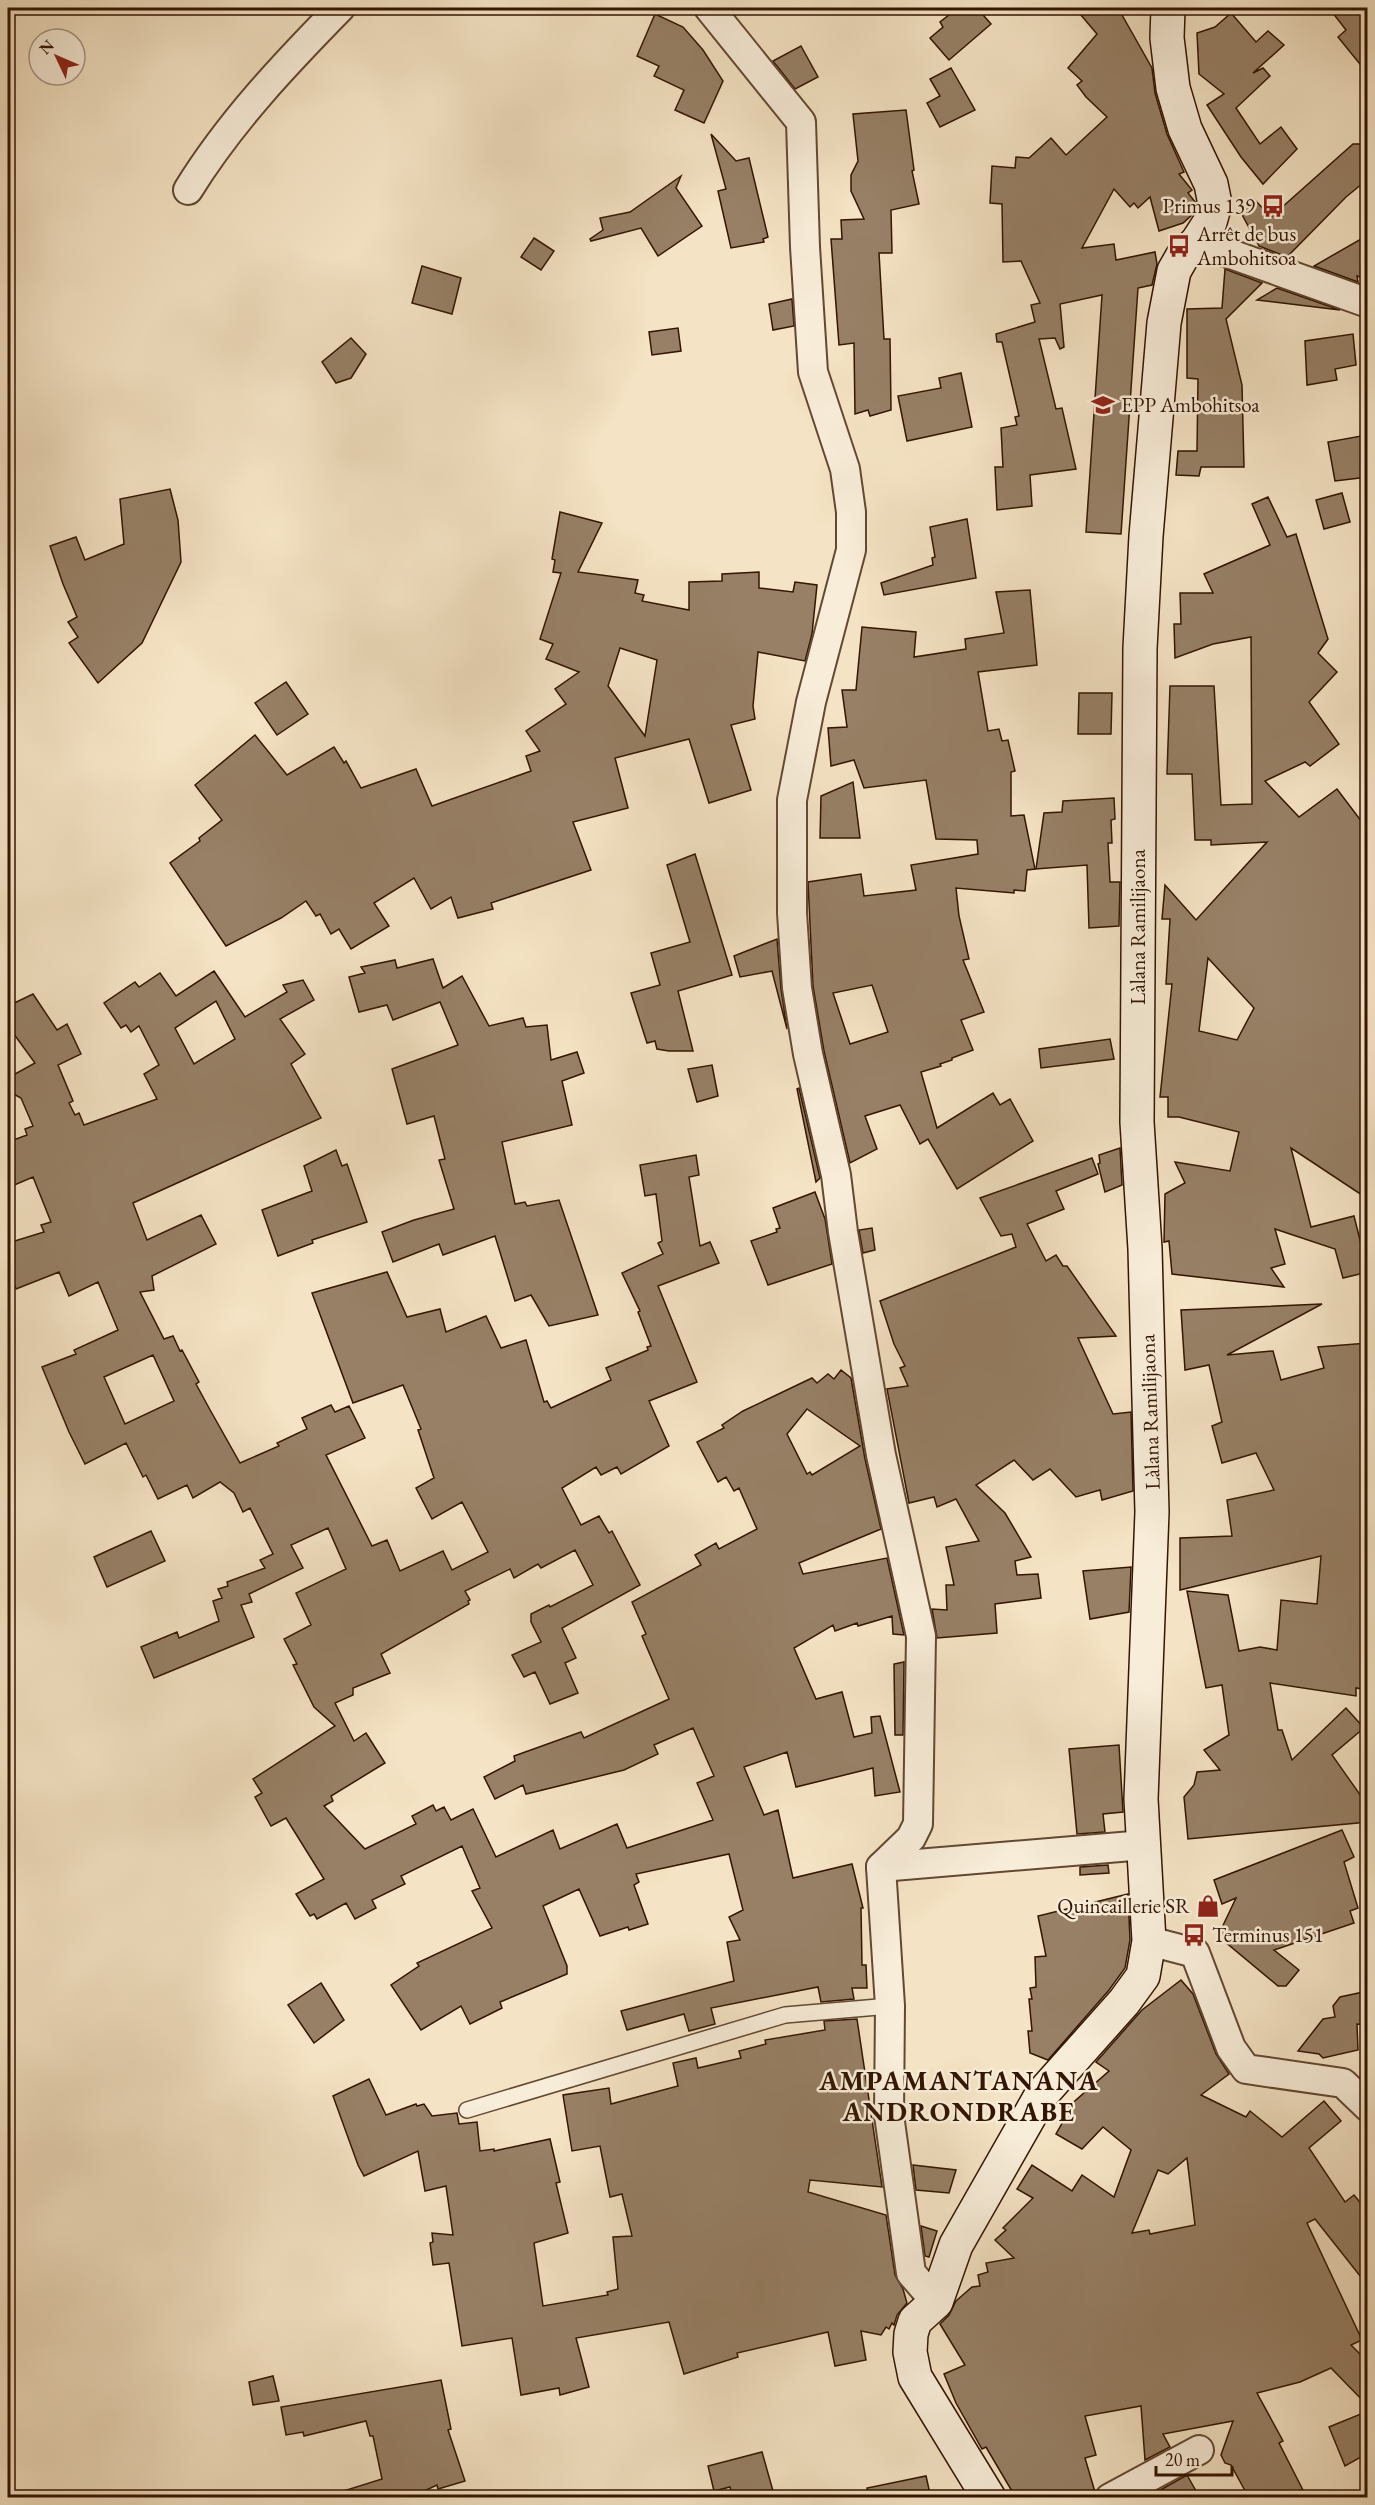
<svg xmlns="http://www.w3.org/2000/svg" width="1375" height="2505" viewBox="0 0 1375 2505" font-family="'EB Garamond',serif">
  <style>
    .building { fill: #978066; stroke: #331501; stroke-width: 1.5; fill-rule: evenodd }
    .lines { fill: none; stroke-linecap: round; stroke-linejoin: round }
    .lane-casing { stroke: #634832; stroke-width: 18 }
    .street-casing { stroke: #634832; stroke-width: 32 }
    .secondary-casing { stroke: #331501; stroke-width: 36 }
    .lane { stroke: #f8edd9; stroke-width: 15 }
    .street { stroke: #f8edd9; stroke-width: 28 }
    .secondary { stroke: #f8edd9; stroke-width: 33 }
    .labels { text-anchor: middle; stroke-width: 5; stroke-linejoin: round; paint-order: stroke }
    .poi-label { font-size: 21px; fill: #331501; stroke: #f8edd9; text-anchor: start }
    .street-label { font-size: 21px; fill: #331501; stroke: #f8edd9 }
    .district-label { font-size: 27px; font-weight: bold; letter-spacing: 1.5px; fill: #331501; stroke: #f8edd9 }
  </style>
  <rect width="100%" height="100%" fill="#f4e3c4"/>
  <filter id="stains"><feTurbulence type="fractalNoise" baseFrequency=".00333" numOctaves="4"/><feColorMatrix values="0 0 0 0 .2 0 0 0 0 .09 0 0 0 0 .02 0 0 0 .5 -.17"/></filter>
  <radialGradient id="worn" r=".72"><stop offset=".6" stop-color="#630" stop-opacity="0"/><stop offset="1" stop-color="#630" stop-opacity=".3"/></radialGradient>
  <g class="building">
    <polygon points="958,8 977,8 991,24 949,60 930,38 943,27 940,22"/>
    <polygon points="1075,8 1118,8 1152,68 1155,93 1167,134 1184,172 1179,174 1192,190 1188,193 1196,203 1193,214 1183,223 1159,231 1150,197 1138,208 1134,203 1130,207 1114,189 1082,248 1114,244 1116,260 1155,252 1157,264 1152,285 1138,288 1121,534 1086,532 1102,295 1060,304 1064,347 1060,349 1055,338 1039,339 1056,409 1062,408 1076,469 1030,475 1032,506 997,510 995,467 1003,467 1001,428 1017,425 1015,417 1019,416 1002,342 997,342 996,334 1035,322 1031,305 1040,303 1021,261 1003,262 1002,204 990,203 992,166 1015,168 1016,157 1029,158 1051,138 1066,155 1107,117 1086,97 1077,85 1082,81 1068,68 1097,34"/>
    <polygon points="1329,8 1368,8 1368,74 1338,37 1346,30"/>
    <polygon points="1231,13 1256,42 1268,31 1284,45 1253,73 1263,68 1270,76 1236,108 1260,144 1281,127 1297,149 1263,184 1241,157 1207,105 1224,94 1199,74 1197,33 1215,27"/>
    <polygon points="655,14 683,27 703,50 723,81 704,123 675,110 684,90 654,76 659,66 637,56"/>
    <polygon points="801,46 818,77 795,89 773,61"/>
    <polygon points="951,68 975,110 940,127 927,103 940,96 930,79"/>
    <polygon points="906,110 914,170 912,171 919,204 891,210 892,253 879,253 884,339 890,339 891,410 870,416 868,410 855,414 854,343 839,345 831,239 842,239 841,220 864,219 851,191 851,175 858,161 853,114"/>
    <polygon points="711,134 736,161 749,158 768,237 763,239 764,242 731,248 718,191 726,189"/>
    <polygon points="1353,144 1361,144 1368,152 1368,179 1346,197 1287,257 1259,246 1240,211 1254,199 1271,217"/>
    <polygon points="681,176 676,188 702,226 658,256 641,228 591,241 590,239 603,230 600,218 630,212"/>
    <polygon points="1368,235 1368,280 1357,276 1358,282 1314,266"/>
    <polygon points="534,238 554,251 541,270 521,257"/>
    <polygon points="422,266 461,278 452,314 412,303"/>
    <polygon points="1225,269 1262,283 1226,319 1242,385 1244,467 1201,467 1199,476 1176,475 1178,451 1197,451 1198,379 1187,378 1187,309 1222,308"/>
    <polygon points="1277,288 1340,310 1257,300"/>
    <polygon points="792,299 794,326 773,330 769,304"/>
    <polygon points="678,328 681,351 652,355 649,332"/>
    <polygon points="1353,334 1356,365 1335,369 1337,380 1307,385 1305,341"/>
    <polygon points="351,338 366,354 351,378 336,383 322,362"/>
    <polygon points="961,373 972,427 907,441 898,396 941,388 939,378"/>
    <polygon points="1361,436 1368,477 1335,481 1328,442"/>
    <polygon points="170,489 178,520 181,562 142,643 98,683 69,643 78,637 68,622 77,617 63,584 50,546 76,537 85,560 124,544 120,499"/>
    <polygon points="1342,493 1350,522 1324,529 1316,500"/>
    <path d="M1268,497L1287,537L1296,534L1328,639L1318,653L1337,672L1309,702L1339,744L1310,766L1305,762L1265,781L1299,817L1337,789L1368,830V1199L1291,1148L1311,1227L1354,1216L1368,1272L1343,1278L1335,1249L1275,1229L1285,1264L1271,1268L1284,1287L1172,1274L1169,1241L1164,1242L1165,1194L1185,1183L1175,1162L1230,1171L1239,1132L1179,1117H1168V1097H1160L1172,984H1166L1170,919H1162L1165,885L1196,920L1267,842L1211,845V840H1195L1192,774H1167L1170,686H1214L1221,805L1252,804L1251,637L1213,644L1175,658L1174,624H1181L1180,593H1213L1204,574L1270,545L1252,504ZM1208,958L1254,1008L1237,1040L1199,1031Z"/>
    <path d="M560,512L602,523L578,572L638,580L635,593L644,595L642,601L689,610V582L722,581V574L759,572V588L793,592L795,582L817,585L812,634L805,661L758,652L753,706L755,719L731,725L751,790L709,803L689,739L615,758L628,808L573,822L591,870L491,903L493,909L458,918L451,897L431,909L414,878L374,903L389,926L351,949L339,929L331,934L320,914L316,916L306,901L281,918L226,946L170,863L200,841L199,838L222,820L195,785L255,735L287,775L334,747L344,763L346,761L361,788L416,769L432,806L531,771L526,756L540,751L526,731L566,704L555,689L579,672L546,659L553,644L540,639L561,573L553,572L555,560L552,559ZM620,648L657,660L645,736L608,686Z"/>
    <polygon points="967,519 976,578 884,595 881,583 933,565 932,558 935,557 930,527"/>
    <path d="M1030,590L1037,665L978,672L988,731L999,729L1002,741L1008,740L1015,771L1011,772V816L1024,815L1035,869L1027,870L1025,891L1014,890V893L956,888L959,916L969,959L963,960L984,1012L961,1020L973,1050L952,1058V1060L940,1064L941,1066L921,1072L937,1128L993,1093L1000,1105L1010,1099L1033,1141L957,1189L928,1139L920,1144L900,1105L865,1116L877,1149L850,1163L824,1051L813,986L808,882L861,874L864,896L916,890L911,865L978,854L977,840L936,839L926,780L864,788L854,760L831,766L828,728L847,727L842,690H856L862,627L916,632L914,657L966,649L965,639L1004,633L996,592ZM872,985L888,1032L850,1044L833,993Z"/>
    <polygon points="286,682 308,714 277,735 255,703"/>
    <polygon points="1079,693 1112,693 1111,734 1078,734"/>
    <polygon points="853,782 860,838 820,838 821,796"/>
    <polygon points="1114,798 1115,819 1111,820 1112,843 1108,843 1110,882 1120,882 1119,926 1089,928 1087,865 1036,869 1044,813 1062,812 1063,801"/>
    <polygon points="695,854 732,975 678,991 693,1051 669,1051 657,1049 655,1041 647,1043 631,993 660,985 651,953 690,942 667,865"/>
    <polygon points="777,939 781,989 787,1029 772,971 740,977 734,956"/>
    <polygon points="433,959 443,988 462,976 489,1026 523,1018 526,1027 547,1025 551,1060 577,1052 584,1073 562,1081 572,1125 502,1142 515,1204 525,1202 527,1206 559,1200 598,1315 549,1326 531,1295 515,1301 495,1236 443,1255 439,1244 393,1262 382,1232 414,1220 454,1209 439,1160 445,1159 434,1116 407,1124 392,1069 458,1045 440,1002 393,1020 387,1005 359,1012 349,977 365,973 361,967 395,960 397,968"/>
    <path d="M214,971L245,1017L287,992L283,985L303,980L314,1000L280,1019L305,1054L291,1064L321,1118L133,1203L147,1240L201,1215L216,1244L152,1276L154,1290L140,1292L164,1339L173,1336L180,1351L182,1350L199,1382L196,1384L209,1408L240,1463L279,1446L277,1443L307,1429L302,1418L331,1405L335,1412L349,1406L365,1438L326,1455L372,1546L387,1540L400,1571L443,1551L452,1570L488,1552L462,1502L432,1519L416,1488L434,1478L418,1430L421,1429L403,1385L353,1403L312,1293L387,1272L407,1317L440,1309L446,1332L486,1316L501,1348L526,1340L544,1402L547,1401L551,1408L611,1380L606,1368L648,1350L647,1347L651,1346L638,1312L640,1311L622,1273L663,1254L658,1243L662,1241L656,1194L645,1196L640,1165L696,1155L699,1175L689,1177L700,1246L710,1242L719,1263L658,1286L697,1382L649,1401L669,1446L621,1474L617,1467L601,1475L596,1467L562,1488L581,1525L599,1516L609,1533L612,1531L640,1585L562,1628L576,1658L565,1663L578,1693L550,1704L535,1672L524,1677L512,1655L541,1642L531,1622V1614L549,1605L550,1607L593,1585L575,1550L541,1568L538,1564L514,1578L510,1569L465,1591L470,1600L468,1601L469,1604L381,1654L390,1673L353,1688V1695L335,1703L354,1741L366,1733L385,1763L331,1796L333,1801L324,1806L365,1849L416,1824L412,1816L433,1805L436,1811L444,1807L451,1820L473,1809L496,1857L553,1830L560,1849L617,1824L627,1848L713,1820L697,1783L714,1776L693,1728L654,1745L658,1754L624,1770L526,1794L523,1785L495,1799L484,1777L515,1761L514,1756L581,1732L584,1738L669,1699L642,1636L646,1634L632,1602L701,1565L695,1555L716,1543L719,1549L757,1529L739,1488L734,1491L726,1477L718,1482L697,1442L724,1428L722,1425L743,1411L812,1378L817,1383L828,1374L834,1379L841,1370L851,1378L865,1459L881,1529L799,1563L803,1574L887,1558L904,1635L893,1634L892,1616L858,1626L857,1623L835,1631L833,1625L794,1648L816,1699L842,1692L854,1737L872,1733L871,1717L880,1716L900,1792L875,1796L873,1768L796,1787L787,1752L744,1767L764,1815L778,1810L793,1878L852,1864L863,1908H861L862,1965H866L867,1988H852L854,1999L821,2002L818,1987L711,2008L715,2024L689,2031L684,2014L627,2030L621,2011L734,1981L727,1942L740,1940L729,1917L743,1910L729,1854L636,1874L639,1882L634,1885L648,1924L629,1930L628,1927L600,1936L579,1889L543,1906L567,1966V1974L500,2002L502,2008L470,2024L461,2006L421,2030L391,1985L419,1966L417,1963L492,1928L472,1891L480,1888L462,1846L401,1876L405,1884L372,1900L376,1908L355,1919L346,1903L317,1919L314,1914L310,1916L296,1894L324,1879L286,1818L271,1826L255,1797L262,1793L253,1779L335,1726L314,1707L293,1665L297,1664L284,1639L311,1625L296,1593L346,1569L328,1528L291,1545L303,1568L249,1594L252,1602L241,1605L254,1637L154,1678L141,1647L177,1632L179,1638L219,1621L213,1601L222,1598L218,1589L228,1586L227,1582L265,1568L260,1560L273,1554L250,1508L243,1512L234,1493L220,1482L193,1498L187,1485L158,1499L146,1475L143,1477L126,1443L85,1464L69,1432L42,1367L76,1354L74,1350L118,1330L98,1282L69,1296L59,1272L16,1289L8,1267V1243L44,1232L41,1225L51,1222L33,1177L12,1186L8,1174V1142L27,1135L25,1129L33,1126L21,1098L10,1092V1085L15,1074L35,1063L8,1026V1006L33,994L57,1030L67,1024L81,1054L58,1065L73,1101L69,1103L75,1115L79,1113L84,1125L157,1099L144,1074L159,1065L139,1026L131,1032L126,1025L121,1028L104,1003L135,982L139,987L160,973L176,996ZM216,1001L235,1039L194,1064L175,1028ZM153,1355L174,1401L125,1424L104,1377ZM807,1409L860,1446L812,1475L810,1472L807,1474L787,1434Z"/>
    <polygon points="1110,1039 1114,1059 1041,1068 1039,1049"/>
    <polygon points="712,1065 718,1096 697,1102 688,1069"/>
    <polygon points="799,1088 820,1178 816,1182 797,1089"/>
    <polygon points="1120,1148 1122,1185 1105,1192 1098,1164 1100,1163 1099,1155"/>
    <polygon points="336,1150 342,1166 347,1164 367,1222 312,1240 313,1243 278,1256 262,1210 312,1191 304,1166"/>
    <polygon points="1092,1158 1098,1174 1056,1191 1064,1209 1027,1224 1046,1261 1056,1255 1063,1266 1067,1266 1116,1336 1078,1338 1113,1414 1131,1412 1133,1491 1102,1500 1100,1490 1076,1497 1050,1469 1033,1480 1014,1460 976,1485 1005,1513 1031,1557 1015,1561 1017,1575 1038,1574 1041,1598 995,1604 997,1633 937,1638 932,1609 947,1610 946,1585 954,1585 946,1547 979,1541 956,1499 937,1507 934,1497 909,1503 887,1389 908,1386 900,1368 905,1366 894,1344 880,1301 1016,1247 1012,1234 1001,1236 980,1198"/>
    <polygon points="815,1192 825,1219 832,1264 768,1285 751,1241 777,1232 776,1229 780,1228 773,1208"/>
    <polygon points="872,1228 875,1250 863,1253 859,1230"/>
    <polygon points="1322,1304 1227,1355 1273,1351 1281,1380 1324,1368 1318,1347 1368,1343 1368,1690 1356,1688 1356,1696 1270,1683 1278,1730 1282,1730 1292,1760 1346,1708 1364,1728 1332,1755 1368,1806 1368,1822 1188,1839 1184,1797 1194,1785 1197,1772 1220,1770 1204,1750 1229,1735 1222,1685 1206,1688 1187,1591 1228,1595 1239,1651 1260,1647 1277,1650 1281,1600 1317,1604 1321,1556 1180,1590 1180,1538 1232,1536 1227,1500 1274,1490 1256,1453 1222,1463 1212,1426 1222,1422 1209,1365 1185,1370 1181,1310"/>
    <polygon points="151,1531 165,1561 107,1587 94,1557"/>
    <polygon points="1131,1567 1129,1612 1090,1619 1083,1571"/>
    <polygon points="904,1662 903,1735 895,1735 894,1664"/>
    <polygon points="1119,1745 1123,1812 1103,1814 1105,1832 1077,1834 1069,1749"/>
    <polygon points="1342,1830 1354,1857 1344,1862 1358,1908 1350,1911 1354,1923 1274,1950 1299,1970 1286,1986 1278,1986 1218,1936 1236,1898 1222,1904 1214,1880"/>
    <polygon points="1108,1865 1109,1873 1080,1875 1080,1867"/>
    <polygon points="1128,1894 1130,1940 1125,1968 1109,1990 1048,2060 1030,2053 1028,2031 1032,2031 1029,1999 1032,1999 1030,1988 1036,1987 1035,1957 1046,1956 1038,1916"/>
    <path d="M1181,1980L1193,1994L1216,2054L1229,2074L1201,2095L1246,2117L1250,2111L1282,2137L1324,2101L1341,2121L1309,2148L1345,2202L1354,2195L1368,2212V2286L1315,2219L1307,2223L1362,2340L1351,2345L1368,2362V2406L1331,2368L1300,2382L1257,2393L1283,2441L1279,2443L1307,2498H1249L1231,2465L1225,2463L1221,2455L1233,2421L1163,2434L1170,2447L1145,2460L1141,2406L1085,2416L1096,2455L1085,2458L1095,2492L1094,2498H1016L986,2447L982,2449L956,2403L944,2374L965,2365L940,2324L949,2315L956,2301L972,2287L980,2286L978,2275L988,2272L986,2263L1014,2258L995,2240L1006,2230L1003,2228L1033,2198L1017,2189L1032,2165L1072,2191L1082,2175L1114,2197L1131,2150L1103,2127L1082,2149L1056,2134L1065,2118L1060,2114L1109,2071L1096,2062L1142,2010ZM1187,2158L1195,2225L1150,2234L1149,2230L1132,2233L1158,2170L1168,2174Z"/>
    <polygon points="321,1983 344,2020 314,2043 288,2005"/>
    <polygon points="1368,1991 1368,2025 1357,2024 1358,2050 1323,2058 1319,2054 1298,2051 1323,2019 1335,2017 1333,2006 1340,1997"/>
    <polygon points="857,2019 882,2187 810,2180 808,2192 886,2215 895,2275 903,2289 907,2303 897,2315 894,2325 892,2323 889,2329 886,2327 881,2335 861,2331 866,2360 835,2366 828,2332 737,2353 738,2357 684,2374 669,2322 576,2338 589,2387 560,2395 559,2388 521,2395 512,2338 462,2346 449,2263 433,2265 430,2243 433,2242 432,2233 453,2235 446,2186 425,2191 418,2151 364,2176 358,2165 333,2096 369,2079 386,2115 416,2104 417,2106 424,2104 432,2116 457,2113 459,2124 477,2122 480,2151 494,2149 494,2151 550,2139 560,2182 556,2183 568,2233 534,2243 543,2306 608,2295 607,2292 618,2289 613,2237 632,2236 622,2194 610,2197 600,2146 572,2151 563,2095 609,2088 611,2104 678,2086 673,2063 696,2058 698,2068 741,2058 739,2051 766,2044 765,2040 825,2030 824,2021"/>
    <polygon points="913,2165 956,2170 949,2193 916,2190"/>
    <polygon points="921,2226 937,2231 929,2257 925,2256"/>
    <polygon points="273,2376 279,2401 253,2405 249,2382"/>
    <polygon points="441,2380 451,2429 448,2430 465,2481 438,2489 437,2485 409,2498 337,2498 337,2493 382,2479 373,2436 370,2436 366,2421 304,2436 303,2432 286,2435 281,2407"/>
    <polygon points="1368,2411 1368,2453 1345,2466 1329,2427"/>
    <polygon points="762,2452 775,2498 733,2498 730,2487 714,2491 708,2466"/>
    <polygon points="1187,2475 1200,2498 1146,2498"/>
    <polygon points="926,2476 931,2498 868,2498 867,2488"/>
  </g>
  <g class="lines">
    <g class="lane-casing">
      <polyline id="lane" points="467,2110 785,2015 890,2006"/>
    </g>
    <g class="street-casing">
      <g id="street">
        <polyline points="709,8 801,122 805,247 813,372 845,469 851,512 851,550 811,702 792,800 792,913 797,988 808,1054 836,1175 843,1232 881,1455 921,1636 918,1824 911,1838 881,1867 890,2006 889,2115 911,2273 936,2302"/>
        <path d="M188,190C230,122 285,64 340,8"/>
        <polyline points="1197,242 1368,303"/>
        <polyline points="881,1867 1144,1845"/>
        <polyline points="1149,1941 1195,1953 1231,2048 1246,2069 1343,2083 1368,2107"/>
        <polyline points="1110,2498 1199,2450"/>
      </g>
    </g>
    <g class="secondary-casing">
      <polyline id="secondary" points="989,2498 915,2377 910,2352 911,2334 915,2321 936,2302 956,2245 1042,2094 1124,2002 1143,1976 1149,1941 1141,1799 1152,1512 1145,1249 1137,1122 1140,648 1146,536 1164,323 1174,271 1182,257 1197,242 1210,222 1215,204 1211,184 1185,129 1173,88 1167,38 1168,8"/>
    </g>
    <use href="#lane" class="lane"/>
    <use href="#street" class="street"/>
    <use href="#secondary" class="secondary"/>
  </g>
  <defs>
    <g id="bus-bare" transform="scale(1.8)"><path d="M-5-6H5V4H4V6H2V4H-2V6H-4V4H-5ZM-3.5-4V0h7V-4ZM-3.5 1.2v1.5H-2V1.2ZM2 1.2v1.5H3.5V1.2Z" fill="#8f2418" stroke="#f8edd9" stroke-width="2.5" paint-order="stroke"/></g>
    <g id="school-bare" transform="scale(1.8)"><path d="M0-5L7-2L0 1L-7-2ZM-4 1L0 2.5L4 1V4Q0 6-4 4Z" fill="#8f2418" stroke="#f8edd9" stroke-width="2.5" paint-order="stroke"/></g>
    <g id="shop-bare" transform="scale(1.8)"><path d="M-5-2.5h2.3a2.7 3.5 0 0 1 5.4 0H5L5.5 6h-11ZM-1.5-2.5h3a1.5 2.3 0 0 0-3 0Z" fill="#8f2418" stroke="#f8edd9" stroke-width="2.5" paint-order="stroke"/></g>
  </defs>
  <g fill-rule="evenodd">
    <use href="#bus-bare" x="1273" y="206"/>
    <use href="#bus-bare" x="1179" y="246"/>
    <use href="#school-bare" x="1103" y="405"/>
    <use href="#shop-bare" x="1208" y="1906"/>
    <use href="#bus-bare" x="1194" y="1935"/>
  </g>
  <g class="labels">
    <g class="poi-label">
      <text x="1255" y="213" text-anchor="end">Primus 139</text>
      <text x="1197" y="241">Arrêt de bus<tspan x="1197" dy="24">Ambohitsoa</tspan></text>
      <text x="1121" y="412">EPP Ambohitsoa</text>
      <text x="1190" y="1913" text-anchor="end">Quincaillerie SR</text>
      <text x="1212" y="1942">Terminus 151</text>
    </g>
    <g class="street-label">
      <text transform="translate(1138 927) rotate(-90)" y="7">Làlana Ramilijaona</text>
      <text transform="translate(1150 1412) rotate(-92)" y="7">Làlana Ramilijaona</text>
    </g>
    <g class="district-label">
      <text x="959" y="2090">AMPAMANTANANA<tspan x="959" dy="31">ANDRONDRABE</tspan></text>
    </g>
  </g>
  <rect width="1375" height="2505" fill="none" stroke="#f4e3c4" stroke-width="30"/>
  <rect x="9" y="9" width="1357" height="2487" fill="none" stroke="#331501" stroke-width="3"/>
  <rect x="15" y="15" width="1345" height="2475" fill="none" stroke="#331501" stroke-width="1.5"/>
  <g transform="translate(57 57) rotate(314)"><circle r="28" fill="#f8edd9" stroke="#a99783" stroke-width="1.5"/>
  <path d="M0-4.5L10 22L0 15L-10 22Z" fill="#8f2418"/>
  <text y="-9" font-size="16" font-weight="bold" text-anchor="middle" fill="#331501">N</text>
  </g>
  <path d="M1156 2466v9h76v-9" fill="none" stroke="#331501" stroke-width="3"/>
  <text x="1165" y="2466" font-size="18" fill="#331501" stroke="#f8edd9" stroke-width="4.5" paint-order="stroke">20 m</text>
  <rect width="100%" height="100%" filter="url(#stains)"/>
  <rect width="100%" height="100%" fill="url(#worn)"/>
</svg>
